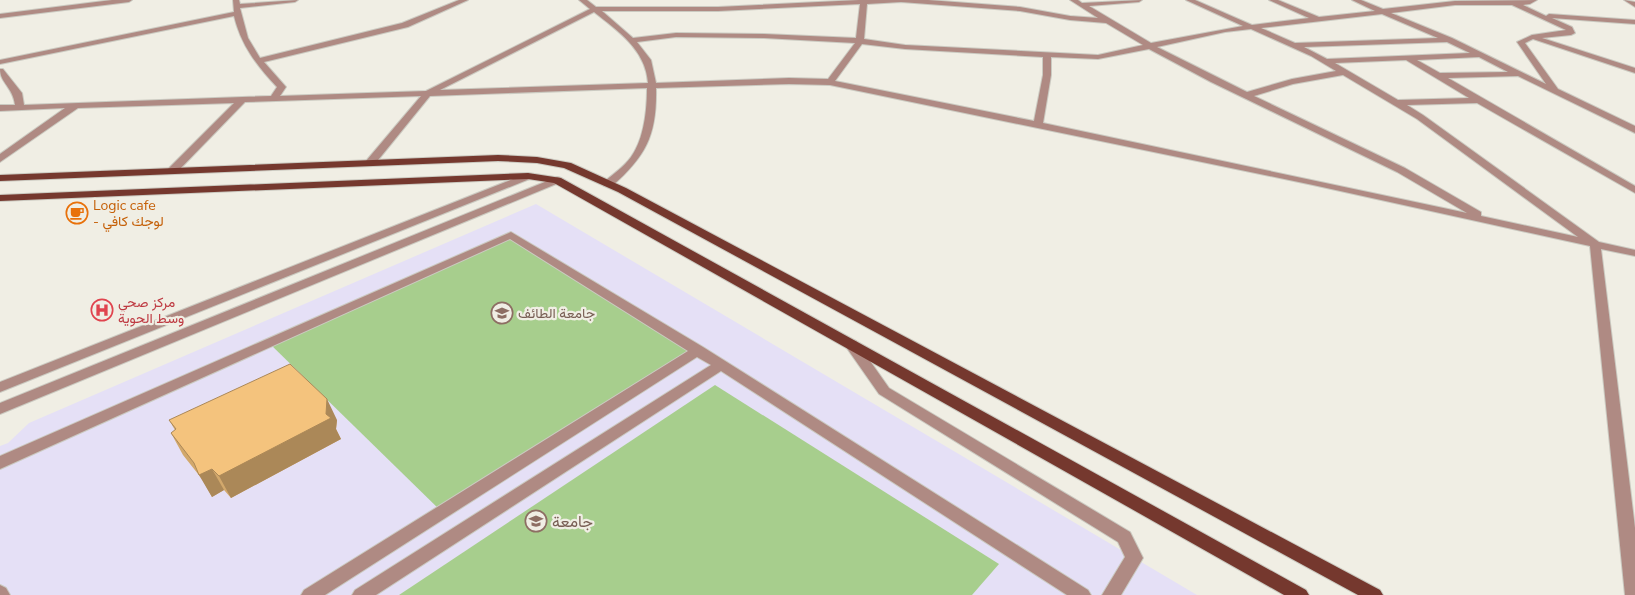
<svg xmlns="http://www.w3.org/2000/svg" width="1635" height="595" viewBox="0 0 1635 595" font-family="'Nunito Sans',Vazirmatn,sans-serif">
  <style>
    .education { fill: #e5e0f6 }
    .green { fill: #a7ce8d }
    .lines { fill: none; stroke-linecap: round; stroke-linejoin: round }
    .minor-casing { stroke: #cbcac1; stroke-width: 2 }
    .major-casing { stroke: #cbcac1; stroke-width: 2 }
    .minor { fill: #af8a83; fill-rule: evenodd }
    .major { fill: #75382e; fill-rule: evenodd }
    .wall { fill: #d2a86c }
    .shaded-wall { fill: #ab8858 }
    .building { fill: #f4c37d; stroke: #ab8858 }
    .labels { text-anchor: middle; stroke-width: 4.5; stroke-linejoin: round; paint-order: stroke }
    .food-label { font-size: 14px; fill: #c56008; stroke: #f0eee4; text-anchor: start }
    .health-label { font-size: 14px; fill: #be3a42; stroke: #f0eee4; text-anchor: start }
    .education-label { font-size: 14px; fill: #785e54; stroke: #f0eee4; text-anchor: start }
    .near-education-label { font-size: 16px; fill: #785e54; stroke: #f0eee4; text-anchor: start }
  </style>
  <rect width="100%" height="100%" fill="#f0eee4"/>
  <polygon class="education" points="536,204 1197,595 0,595 0,446 8,443 29,423"/>
  <g class="green">
    <polygon points="511,235 698,350 442,512 269,343"/>
    <polygon points="715,385 999,564 972,595 399,595"/>
  </g>
  <g class="lines">
    <g class="minor-casing">
      <g id="minor">
        <polygon points="112,0 132,0 129,2 0,18 0,14"/>
        <path d="M233,0H239L240,4L298,0L295,2L240,8L248,38L260,58L402,23L459,0H468L408,27L264,62L286,87L280,96L426,91L590,9L579,0H587L596,7H718L859,0H928L1020,7L1070,16L1098,18L1070,0H1078L1082,3L1142,0L1139,2L1089,6L1151,43L1243,26L1186,0H1195L1252,25L1309,18L1269,0H1278L1319,17L1375,11L1352,0H1361L1383,9L1455,1L1537,0L1530,4L1523,5L1546,16L1549,14L1635,20V24L1552,18L1572,27L1575,33L1571,35L1542,38L1635,68V73L1533,39L1525,43L1558,89L1635,126V133L1518,76L1448,78L1635,186V193L1477,103L1407,105L1423,115L1599,242L1635,250V256L1601,249L1635,528V595H1625L1590,246L1313,185L830,85L789,84L656,88C657,135 646,156 612,186H604V182C613,174 624,167 631,157C644,139 647,110 647,88L430,96L374,165L370,166L365,163L366,161L421,96L245,102L176,173L172,174L167,171L168,169L234,103L78,108L0,162V154L65,108L0,111V105H15C13,87 0,83 0,69H3L22,93L24,105L271,96L277,87C257,66 241,45 234,16L0,64V60L234,12ZM901,2L1020,11L1070,20L1106,23L1143,45L1098,55L905,45L864,39L867,4ZM860,4L856,38L764,34L676,33L633,38L602,11H718ZM1455,5H1512L1566,30L1532,35L1517,42L1546,84L1452,38L1391,13ZM594,12C618,31 646,50 648,83L440,90ZM1382,14L1438,38L1295,43L1261,28ZM1251,29L1311,56L1336,71L1292,79L1247,92L1157,47L1225,32ZM676,37L764,38L855,43L828,79L789,78L656,83L651,60L637,42ZM1447,42L1470,53L1327,59L1304,47ZM862,44L905,49L1043,57V75L1034,121L835,81ZM1149,49L1211,82L1397,172L1467,213L1043,123L1051,75V57L1098,59ZM1479,57L1508,72L1440,73L1417,60ZM1406,60L1469,98L1398,100L1335,63ZM1343,75L1417,119L1578,237L1481,216V212L1405,168L1254,96L1293,84Z"/>
        <polygon points="1624,0 1635,2 1635,7"/>
        <polygon points="528,173 533,176 532,178 0,392 0,382"/>
        <polygon points="557,177 561,178 561,182 0,414 0,403"/>
        <polygon points="511,232 703,347 1088,590 1091,595 1067,595 721,371 376,595 352,595 355,590 711,365 697,357 325,595 301,595 304,590 688,351 510,239 0,469 0,456"/>
        <polygon points="851,340 856,341 889,388 1130,532 1143,558 1121,595 1102,595 1125,557 1118,542 879,394 844,344"/>
        <polygon points="0,585 6,588 10,595 0,595"/>
      </g>
    </g>
    <g class="major-casing">
      <g id="major">
        <polygon points="498,155 537,157 571,163 626,188 1380,590 1383,595 1358,595 618,192 564,168 537,163 498,161 0,181 0,175"/>
        <polygon points="528,173 561,178 1306,590 1309,595 1284,595 554,183 528,179 0,201 0,195"/>
      </g>
    </g>
    <use href="#minor" class="minor"/>
    <use href="#major" class="major"/>
  </g>
  <polygon class="wall" points="169,420 337,420 336,429 341,439 231,498 224,490 212,497 202,479 183,455 171,433 175,430"/>
  <g class="shaded-wall">
    <polygon points="327,399 337,420 336,429 341,439 231,498 219,476"/>
    <polygon points="212,469 224,490 212,497 199,475"/>
  </g>
  <polygon class="building" points="290,364 327,399 326,414 331,418 219,476 212,469 199,475 194,463 171,433 176,429 169,420"/>
  <defs>
    <g id="cafe-ring" transform="scale(1.125)"><circle r="9.5" fill="#f0eee4" stroke="#e8710a" stroke-width="1.5"/><path d="M-5.5-4.5H6V0H3Q3 3.5 0 3.5H-2.5Q-5.5 3.5-5.5 0ZM3-3.2v2h1.7v-2ZM-6 4.5H4V6H-6Z" fill="#e8710a"/></g>
    <g id="hospital-ring" transform="scale(1.125)"><circle r="9.5" fill="#f0eee4" stroke="#e0444e" stroke-width="1.5"/><path d="M-5-5h3v3.5h4V-5h3V5h-3V1.5h-4V5h-3Z" fill="#e0444e"/></g>
    <g id="university-ring" transform="scale(1.125)"><circle r="9.5" fill="#f0eee4" stroke="#8d6e63" stroke-width="1.5"/><path d="M0-5L7-2L0 1L-7-2ZM-4 1L0 2.5L4 1V4Q0 6-4 4Z" fill="#8d6e63"/></g>
  </defs>
  <g fill-rule="evenodd">
    <use href="#cafe-ring" x="77" y="213"/>
    <use href="#hospital-ring" x="102" y="310"/>
    <use href="#university-ring" x="502" y="313"/>
    <use href="#university-ring" x="536" y="521"/>
  </g>
  <g class="labels">
    <g class="food-label">
      <text x="93" y="210">Logic cafe<tspan x="93" dy="16">- لوجك كافي</tspan></text>
    </g>
    <g class="health-label">
      <text x="118" y="307">مركز صحي<tspan x="118" dy="16">وسط الحوية</tspan></text>
    </g>
    <g class="education-label">
      <text x="518" y="318">جامعة الطائف</text>
    </g>
    <g class="near-education-label">
      <text x="552" y="527">جامعة</text>
    </g>
  </g>
</svg>
